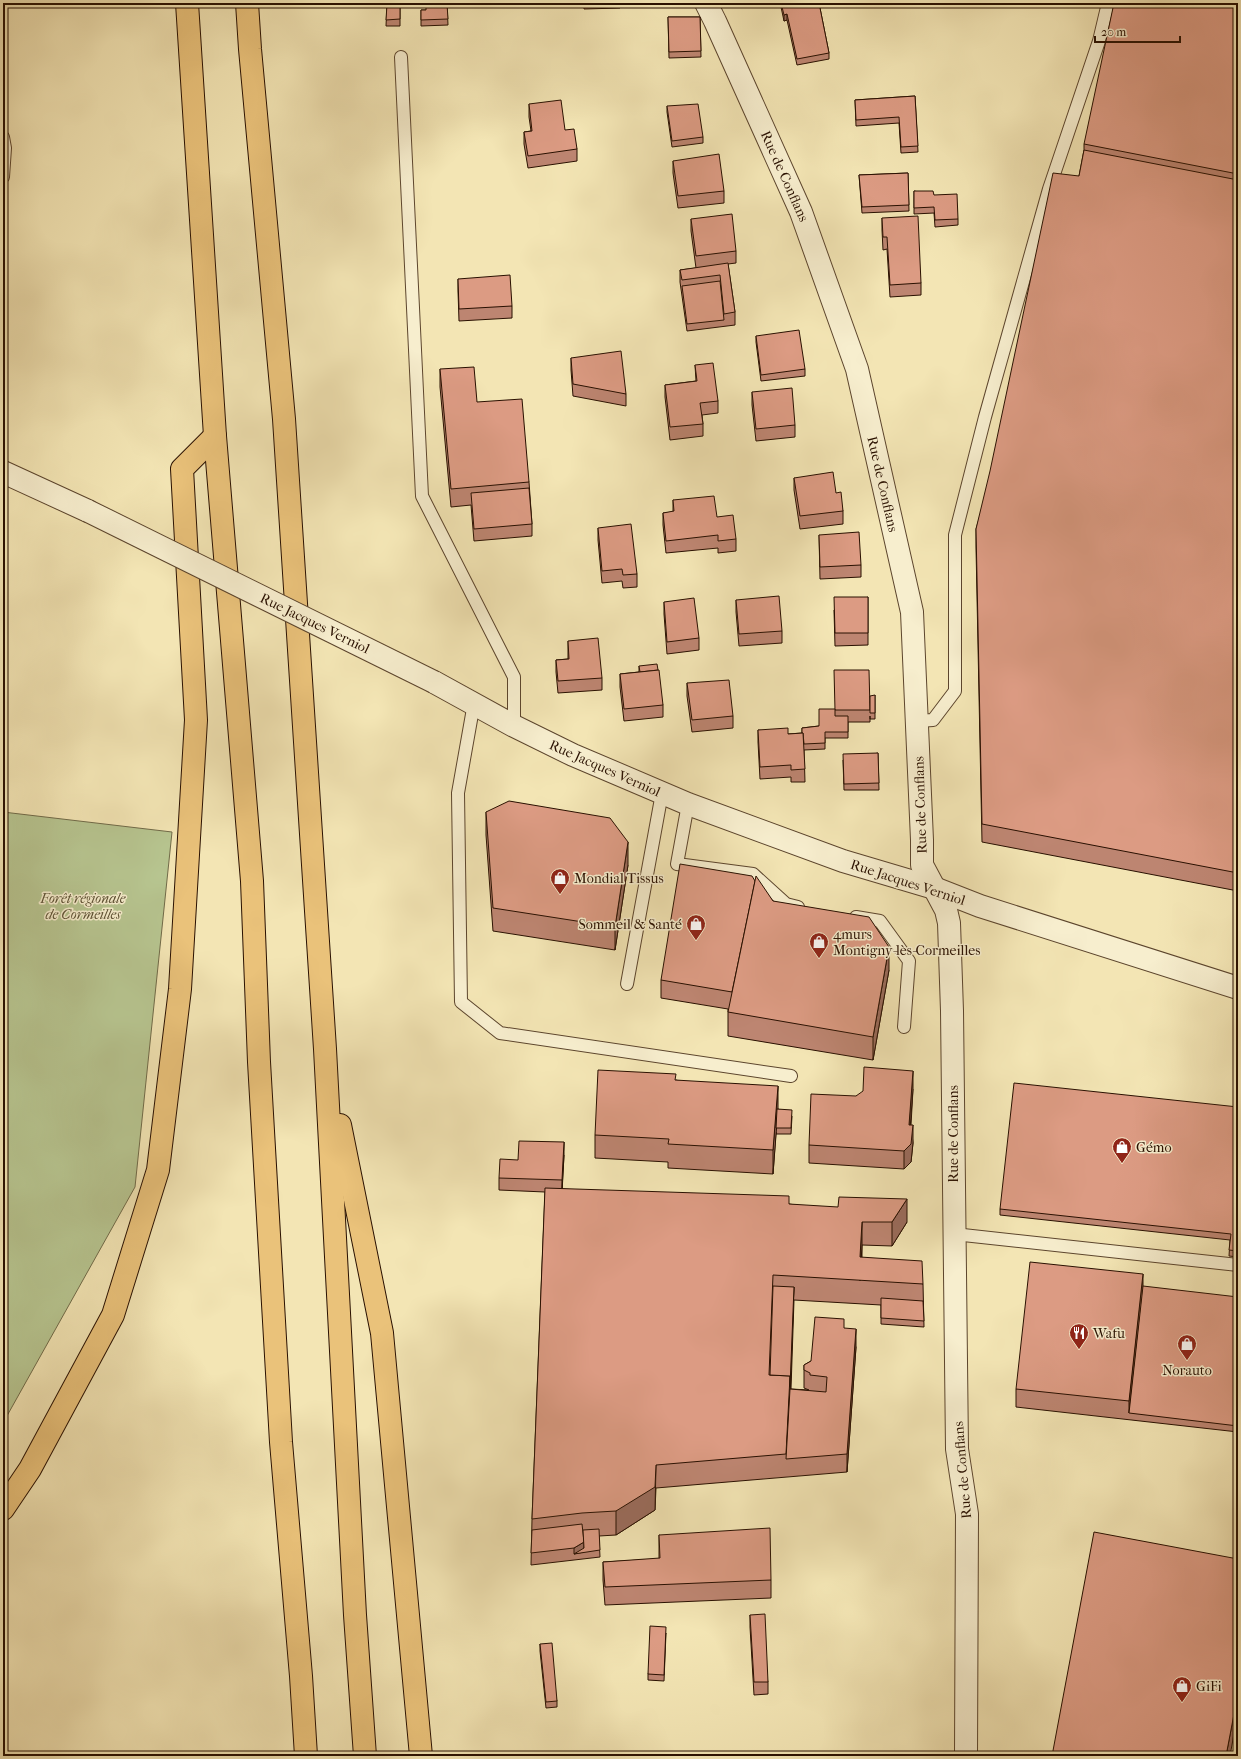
<svg xmlns="http://www.w3.org/2000/svg" width="1241" height="1759" viewBox="0 0 1241 1759" font-family="'IM FELL French Canon',serif">
  <style>
    .green { fill: #b7c590; stroke: #706a48 }
    .lines { fill: none; stroke-linecap: round; stroke-linejoin: round }
    .service-casing { stroke: #5c452d; stroke-width: 14 }
    .minor-casing { stroke: #5c452d; stroke-width: 24 }
    .tertiary-casing { stroke: #5c452d; stroke-width: 24 }
    .motorway-casing { stroke: #291000; stroke-width: 24 }
    .service { stroke: #f7eece; stroke-width: 12 }
    .minor { stroke: #f7eece; stroke-width: 22 }
    .tertiary { stroke: #f7eece; stroke-width: 22 }
    .motorway { stroke: #eac27a; stroke-width: 22 }
    .tertiary-bridge-casing { stroke: #5c452d; stroke-width: 24; stroke-linecap: butt }
    .tertiary-bridge { stroke: #f7eece; stroke-width: 22 }
    .wall { fill: #bd8571; stroke: #291000 }
    .shaded-wall { fill: #9a6c5c; stroke: #291000 }
    .building { fill: #dc9b83; stroke: #291000 }
    .labels { text-anchor: middle; stroke-width: 3; stroke-linejoin: round; paint-order: stroke }
    .street-label { font-size: 14px; fill: #291000; stroke: #f7eece }
    .poi-label { font-size: 14px; fill: #291000; stroke: #f7eece; text-anchor: start }
    .park-label { font-size: 14px; font-style: italic; fill: #5b4f32; stroke: #f7eece }
  </style>
  <rect width="100%" height="100%" fill="#f3e5b4"/>
  <filter id="stains"><feTurbulence type="fractalNoise" baseFrequency=".005" numOctaves="4"/><feColorMatrix values="0 0 0 0 .2 0 0 0 0 .09 0 0 0 0 .02 0 0 0 .5 -.17"/></filter>
  <radialGradient id="worn" r=".72"><stop offset=".6" stop-color="#630" stop-opacity="0"/><stop offset="1" stop-color="#630" stop-opacity=".3"/></radialGradient>
  <polygon class="green" points="3,812 172,832 135,1187 3,1423"/>
  <g class="lines">
    <g class="service-casing">
      <g id="service">
        <polyline points="401,57 422,496 514,677 514,726"/>
        <polyline points="3,137 5,148 3,177"/>
        <polyline points="474,703 458,793 461,1002 500,1033 791,1076"/>
        <polyline points="918,721 933,720 955,691 955,535 985,417 1049,189 1099,41 1108,3"/>
        <polyline points="688,804 677,864 753,874 786,904 798,907"/>
        <polyline points="856,917 880,921 909,961 904,1027"/>
        <polyline points="627,984 662,793"/>
        <polyline points="954,1234 1238,1265"/>
      </g>
    </g>
    <g class="minor-casing">
      <polyline id="minor" points="706,3 715,21 801,212 857,369 912,612 922,840 922,865 946,910 949,923 952,1011 957,1449 967,1514 966,1756"/>
    </g>
    <g class="tertiary-casing">
      <g id="tertiary">
        <polyline points="3,472 88,511"/>
        <polyline points="434,682 514,726 573,755 688,804 843,861 934,888 980,906 1238,988"/>
      </g>
    </g>
    <g class="motorway-casing">
      <g id="motorway">
        <polyline points="187,3 215,436 252,881 259,1062 281,1442 301,1676 306,1756"/>
        <polyline points="247,3 250,49 284,419 325,1049 355,1615 365,1756"/>
        <polyline points="340,1125 382,1333 421,1756"/>
        <polyline points="3,1509 30,1469 113,1315 158,1170 180,989 196,720 182,469 215,436"/>
      </g>
    </g>
    <use href="#service" class="service"/>
    <use href="#minor" class="minor"/>
    <use href="#tertiary" class="tertiary"/>
    <use href="#motorway" class="motorway"/>
    <g class="tertiary-bridge-casing">
      <polyline id="tertiary-bridge" points="88,511 434,682"/>
    </g>
    <use href="#tertiary-bridge" class="tertiary-bridge"/>
  </g>
  <g class="wall">
    <polygon points="584,3 620,3 620,8 584,9"/>
    <polygon points="781,3 819,3 829,53 829,59 797,65 787,20 784,21 781,7"/>
    <polygon points="1238,3 1238,891 982,842 976,547 976,529 1079,176 1084,150 1084,144"/>
    <polygon points="387,4 400,4 400,26 386,26"/>
    <polygon points="447,4 448,25 421,26 421,10 426,10"/>
    <polygon points="668,17 700,17 701,57 669,58"/>
    <polygon points="915,96 918,152 901,153 899,123 856,126 855,100"/>
    <polygon points="529,104 565,130 577,149 577,161 528,168 524,144 524,132 531,131 529,117"/>
    <polygon points="667,106 703,137 703,143 672,147 667,112"/>
    <polygon points="673,161 724,191 724,203 678,208 673,173"/>
    <polygon points="908,173 909,211 862,213 859,175"/>
    <polygon points="914,191 934,195 958,219 958,225 935,227 934,213 914,214"/>
    <polygon points="882,218 921,283 921,295 890,297 887,249 883,250 882,230"/>
    <polygon points="691,219 736,251 736,263 728,264 735,312 735,325 687,331 680,282 680,270 696,268 691,231"/>
    <polygon points="458,279 512,306 512,318 459,321 458,291"/>
    <polygon points="756,336 805,369 805,376 761,381 756,342"/>
    <polygon points="571,358 626,394 626,406 573,396 571,370"/>
    <polygon points="695,365 718,401 718,413 702,415 703,424 703,436 670,440 665,397 665,385 696,381"/>
    <polygon points="440,369 477,402 529,482 532,524 532,536 474,541 471,505 451,507 440,387"/>
    <polygon points="752,392 795,425 795,437 756,441 752,405"/>
    <polygon points="794,478 836,493 843,511 843,524 800,529 794,490"/>
    <polygon points="673,500 717,517 736,539 736,551 718,553 718,548 666,553 663,525 663,513 673,512"/>
    <polygon points="598,528 637,574 637,587 623,588 622,581 602,583 598,540"/>
    <polygon points="819,535 861,565 861,577 820,579"/>
    <polygon points="868,597 868,645 835,646 834,610"/>
    <polygon points="736,600 782,631 782,643 739,646 736,612"/>
    <polygon points="664,602 699,638 699,650 667,654 664,614"/>
    <polygon points="568,641 602,678 602,690 558,693 556,672 556,660 568,659"/>
    <polygon points="639,666 663,705 663,717 624,721 620,687 620,674 639,672"/>
    <polygon points="687,683 733,716 733,728 692,732 687,696"/>
    <polygon points="875,695 875,719 870,719 870,716 870,722 848,722 848,738 825,738 825,749 804,750 805,782 791,782 791,777 760,779 758,742 758,730 788,734 802,733 802,728 819,726 835,709 870,702"/>
    <polygon points="878,753 879,790 844,790 843,760"/>
    <polygon points="486,812 628,865 615,950 493,931 486,835"/>
    <polygon points="755,881 773,901 889,970 873,1060 728,1036 728,1009 661,998 661,980"/>
    <polygon points="676,1080 778,1109 792,1116 791,1134 776,1134 776,1132 773,1174 668,1168 668,1162 595,1158 595,1135"/>
    <polygon points="913,1089 911,1125 913,1143 911,1162 904,1169 809,1163 809,1145 856,1096"/>
    <polygon points="1238,1107 1238,1257 1229,1256 1230,1240 1000,1215 1000,1209"/>
    <polygon points="564,1155 562,1189 789,1204 907,1222 892,1246 862,1245 862,1258 923,1284 924,1327 881,1324 881,1305 794,1300 791,1389 809,1390 804,1388 804,1365 811,1361 844,1328 856,1347 847,1472 656,1488 655,1510 616,1535 599,1536 600,1557 531,1565 532,1519 545,1192 499,1190 499,1178 518,1160"/>
    <polygon points="1238,1297 1238,1432 1016,1407 1016,1389"/>
    <polygon points="659,1535 771,1580 771,1598 605,1605 603,1580 603,1562 659,1559"/>
    <polygon points="750,1615 768,1682 768,1694 754,1695 750,1627"/>
    <polygon points="666,1633 664,1681 648,1680 648,1674"/>
    <polygon points="540,1644 557,1701 557,1707 546,1708 540,1651"/>
  </g>
  <g class="shaded-wall">
    <polygon points="787,14 787,20 784,21 784,15"/>
    <polygon points="628,842 628,865 615,950 615,927"/>
    <polygon points="889,947 889,970 873,1060 873,1037"/>
    <polygon points="913,1071 913,1089 909,1143 909,1125"/>
    <polygon points="778,1086 778,1109 773,1174 773,1150"/>
    <polygon points="913,1125 913,1143 911,1162 904,1169 904,1151"/>
    <polygon points="564,1142 564,1155 562,1193 562,1180"/>
    <polygon points="907,1199 907,1222 892,1246 892,1222"/>
    <polygon points="862,1222 862,1245 860,1281 860,1257"/>
    <polygon points="1143,1274 1143,1292 1129,1413 1129,1401"/>
    <polygon points="794,1287 790,1399 786,1454"/>
    <polygon points="856,1329 856,1347 847,1472 847,1454"/>
    <polygon points="656,1465 655,1510 616,1535 616,1511"/>
    <polygon points="584,1542 584,1552 574,1554 574,1548"/>
    <polygon points="1238,1693 1238,1711 1230,1756 1226,1756"/>
  </g>
  <g class="building">
    <polygon points="781,3 819,3 829,53 797,59 787,14 784,15"/>
    <polygon points="1114,3 1238,3 1238,174 1084,144"/>
    <polygon points="387,4 400,4 400,19 386,20"/>
    <polygon points="426,4 447,4 448,19 421,20 421,10 426,10"/>
    <polygon points="668,17 700,17 701,51 669,52"/>
    <polygon points="915,96 918,146 901,147 899,117 856,120 855,100"/>
    <polygon points="561,100 565,130 574,129 577,149 528,156 524,132 532,131 529,104"/>
    <polygon points="698,104 703,137 672,141 667,106"/>
    <polygon points="1084,150 1238,180 1238,873 982,824 976,529 990,471 1053,173 1079,176"/>
    <polygon points="719,154 724,191 678,196 673,161"/>
    <polygon points="908,173 909,205 862,207 859,175"/>
    <polygon points="914,191 933,191 934,195 957,194 958,219 935,220 934,207 914,208"/>
    <polygon points="732,214 736,251 696,256 691,219"/>
    <polygon points="918,216 921,283 890,285 887,237 883,237 882,218"/>
    <polygon points="728,263 735,312 724,314 720,275 682,280 680,270"/>
    <polygon points="510,275 512,306 459,309 458,279"/>
    <polygon points="720,281 724,320 687,324 682,286"/>
    <polygon points="799,330 805,369 761,375 756,336"/>
    <polygon points="621,351 626,394 573,384 571,358"/>
    <polygon points="713,363 718,401 700,403 703,424 670,427 665,385 697,381 695,365"/>
    <polygon points="474,367 477,402 522,399 529,482 451,489 440,369"/>
    <polygon points="792,388 795,425 756,429 752,392"/>
    <polygon points="833,472 836,493 841,492 843,511 800,516 794,478"/>
    <polygon points="529,488 532,524 474,529 471,493"/>
    <polygon points="714,496 717,517 733,515 736,539 718,541 718,535 666,541 663,513 674,511 673,500"/>
    <polygon points="631,524 637,574 623,575 622,569 602,571 598,528"/>
    <polygon points="859,532 861,565 820,567 819,535"/>
    <polygon points="779,596 782,631 739,634 736,600"/>
    <polygon points="834,597 868,597 868,633 835,633"/>
    <polygon points="694,598 699,638 667,642 664,602"/>
    <polygon points="598,638 602,678 558,681 556,660 569,659 568,641"/>
    <polygon points="657,664 658,670 640,672 639,666"/>
    <polygon points="659,670 663,705 624,709 620,674"/>
    <polygon points="834,670 869,670 870,710 835,710"/>
    <polygon points="729,680 733,716 692,720 687,683"/>
    <polygon points="875,695 875,713 870,713 870,696"/>
    <polygon points="819,709 835,709 835,716 848,716 848,732 825,732 825,743 804,744 803,733 802,733 802,728 819,726"/>
    <polygon points="788,728 788,734 803,733 805,769 791,770 791,765 760,767 758,730"/>
    <polygon points="878,753 879,783 844,784 843,754"/>
    <polygon points="509,801 610,818 628,842 615,927 493,908 486,812"/>
    <polygon points="680,864 752,876 755,881 732,992 661,980"/>
    <polygon points="756,876 773,901 869,917 889,947 873,1037 728,1012"/>
    <polygon points="864,1067 913,1071 909,1125 913,1125 911,1144 904,1151 809,1145 811,1094 856,1096 863,1091"/>
    <polygon points="598,1070 676,1074 675,1080 778,1086 773,1150 668,1144 669,1139 595,1135"/>
    <polygon points="1014,1083 1238,1107 1238,1251 1229,1250 1231,1234 1000,1209"/>
    <polygon points="777,1109 792,1110 791,1128 776,1128"/>
    <polygon points="519,1141 564,1142 562,1180 499,1178 500,1159 518,1160"/>
    <polygon points="545,1188 789,1196 789,1204 838,1207 839,1197 907,1199 892,1222 862,1222 860,1257 922,1261 923,1284 773,1275 769,1375 790,1376 786,1454 656,1465 655,1487 616,1511 582,1513 532,1519"/>
    <polygon points="1030,1262 1143,1274 1129,1401 1016,1389"/>
    <polygon points="773,1286 794,1287 790,1387 790,1376 770,1375"/>
    <polygon points="1143,1286 1238,1297 1238,1426 1129,1413"/>
    <polygon points="881,1298 923,1301 924,1321 881,1318"/>
    <polygon points="815,1317 844,1319 844,1328 856,1329 847,1454 786,1459 790,1389 826,1392 827,1377 810,1375 810,1373 804,1370 804,1365 811,1361"/>
    <polygon points="582,1524 584,1542 574,1548 531,1553 532,1530"/>
    <polygon points="770,1528 771,1580 605,1587 603,1562 660,1558 659,1535"/>
    <polygon points="599,1529 600,1550 574,1554 584,1548 583,1530"/>
    <polygon points="1094,1532 1238,1559 1238,1693 1226,1756 1052,1756"/>
    <polygon points="765,1614 768,1682 754,1682 750,1615"/>
    <polygon points="650,1626 666,1627 664,1675 648,1674"/>
    <polygon points="552,1643 557,1701 546,1702 540,1644"/>
  </g>
  <defs>
    <g id="shop-pin" transform="scale(1)"><path d="M0 17L-7.5 6A9.5 9.5 0 1 1 7.5 6Z" fill="#8f2418" stroke="#f7eece"/><path d="M-5-2.5h2.3a2.7 3.5 0 0 1 5.4 0H5L5.5 6h-11ZM-1.5-2.5h3a1.5 2.3 0 0 0-3 0Z" fill="#fff"/></g>
    <g id="restaurant-pin" transform="scale(1)"><path d="M0 17L-7.5 6A9.5 9.5 0 1 1 7.5 6Z" fill="#8f2418" stroke="#f7eece"/><path d="M-5-6h1v4h1v-4h1v4h1v-4h1v5L-1.5 .5V6h-2V.5L-5-1ZM5-6V6H3V1.5H1.5Q1.5-4 5-6Z" fill="#fff"/></g>
  </defs>
  <g fill-rule="evenodd">
    <use href="#shop-pin" x="560" y="878"/>
    <use href="#shop-pin" x="696" y="924"/>
    <use href="#shop-pin" x="819" y="942"/>
    <use href="#shop-pin" x="1122" y="1147"/>
    <use href="#restaurant-pin" x="1079" y="1333"/>
    <use href="#shop-pin" x="1187" y="1344"/>
    <use href="#shop-pin" x="1182" y="1686"/>
  </g>
  <g class="labels">
    <g class="street-label">
      <text transform="translate(785 176) rotate(66)" y="5">Rue de Conflans</text>
      <text transform="translate(883 484) rotate(77)" y="5">Rue de Conflans</text>
      <text transform="translate(315 623) rotate(26)" y="5">Rue Jacques Verniol</text>
      <text transform="translate(605 768) rotate(24)" y="5">Rue Jacques Verniol</text>
      <text transform="translate(920 805) rotate(-92)" y="5">Rue de Conflans</text>
      <text transform="translate(908 882) rotate(18)" y="5">Rue Jacques Verniol</text>
      <text transform="translate(953 1134) rotate(-90)" y="5">Rue de Conflans</text>
      <text transform="translate(962 1470) rotate(-95)" y="5">Rue de Conflans</text>
    </g>
    <g class="poi-label">
      <text x="574" y="883">Mondial Tissus</text>
      <text x="682" y="929" text-anchor="end">Sommeil &amp; Santé</text>
      <text x="833" y="939">4murs<tspan x="833" dy="16">Montigny-lès-Cormeilles</tspan></text>
      <text x="1136" y="1152">Gémo</text>
      <text x="1093" y="1338">Wafu</text>
      <text x="1187" y="1375" text-anchor="middle">Norauto</text>
      <text x="1196" y="1691">GiFi</text>
    </g>
    <g class="park-label">
      <text x="83" y="903">Forêt régionale<tspan x="83" dy="16">de Cormeilles</tspan></text>
    </g>
  </g>
  <rect width="1241" height="1759" fill="none" stroke="#f3e5b4" stroke-width="16"/>
  <rect x="4" y="4" width="1233" height="1751" fill="none" stroke="#291000" stroke-width="2"/>
  <rect x="8" y="8" width="1225" height="1743" fill="none" stroke="#291000"/>
  <path d="M1095 36v6h85v-6" fill="none" stroke="#291000" stroke-width="2"/>
  <text x="1101" y="36" font-size="12" fill="#291000" stroke="#f7eece" stroke-width="3" paint-order="stroke">20 m</text>
  <rect width="100%" height="100%" filter="url(#stains)"/>
  <rect width="100%" height="100%" fill="url(#worn)"/>
</svg>
